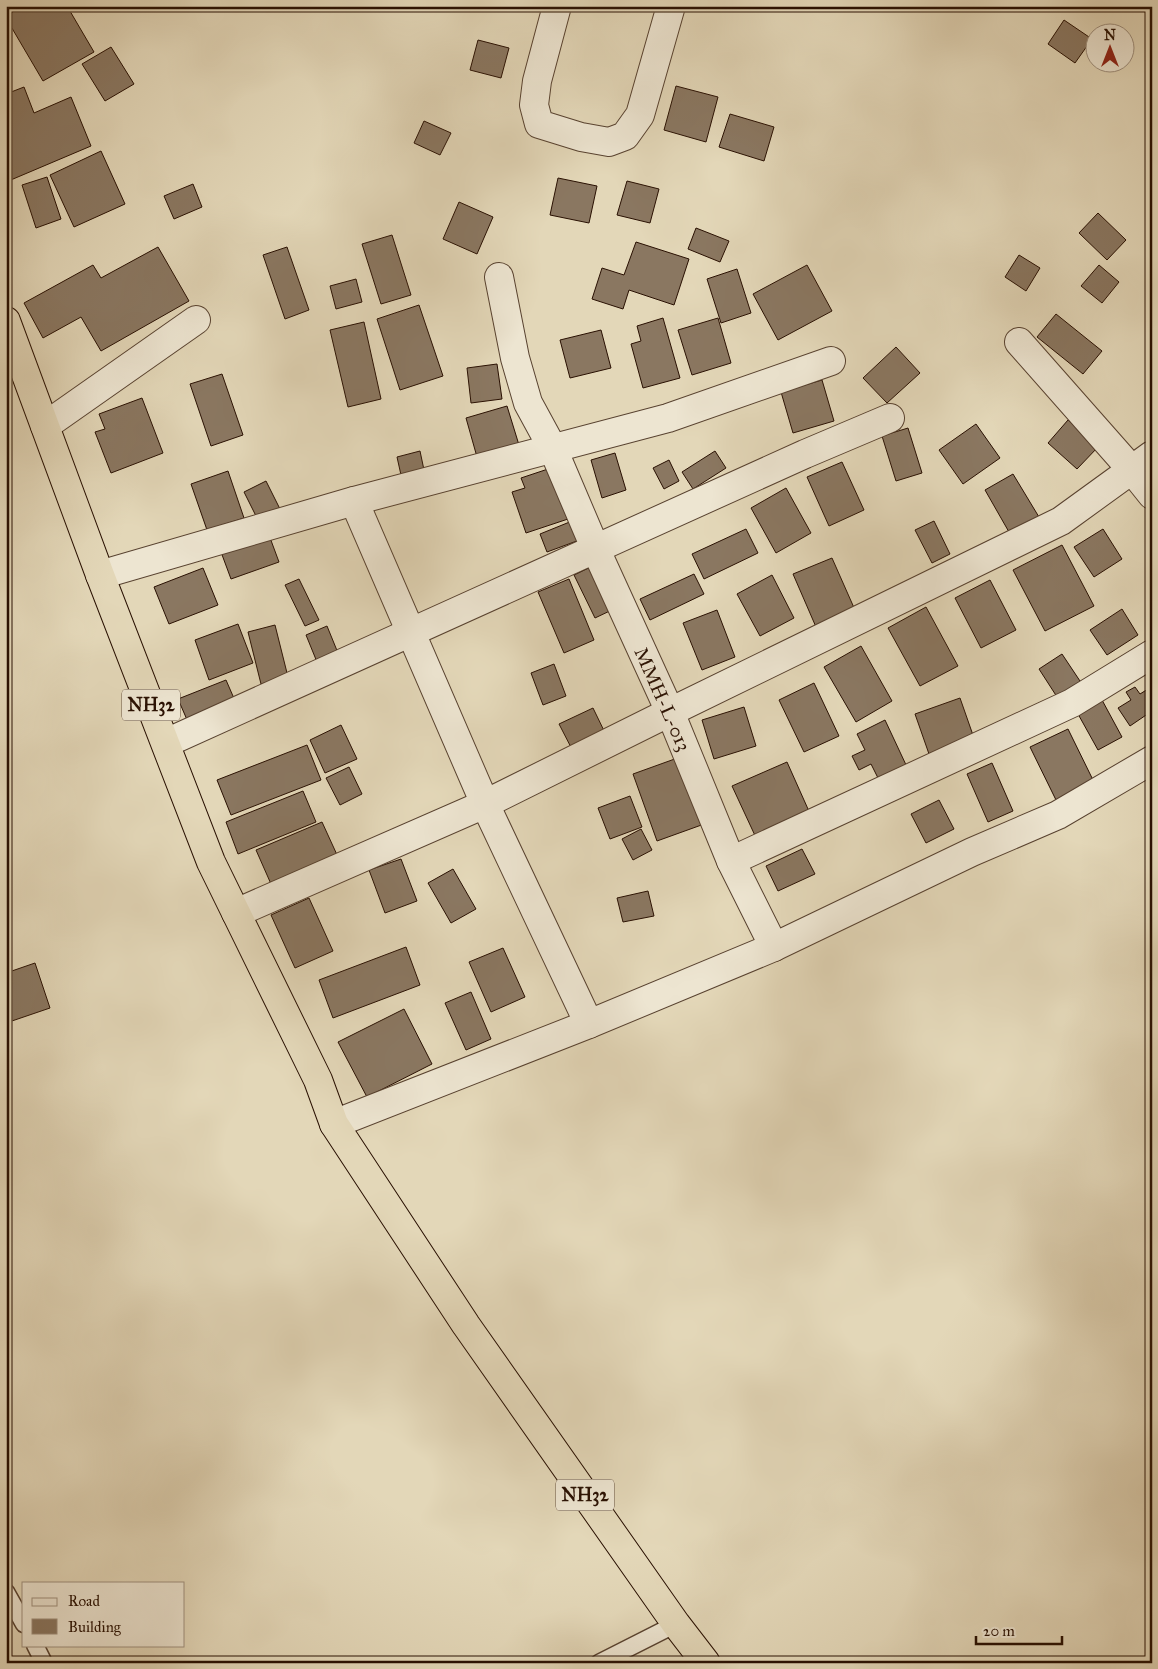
<svg xmlns="http://www.w3.org/2000/svg" width="1158" height="1669" viewBox="0 0 1158 1669" font-family="'IM FELL Great Primer',serif">
  <style>
    .building { fill: #8a7761; stroke: #291002 }
    .lines { fill: none; stroke-linecap: round; stroke-linejoin: round }
    .service-casing { stroke: #584230; stroke-width: 19 }
    .minor-casing { stroke: #584230; stroke-width: 30 }
    .trunk-casing { stroke: #291002; stroke-width: 30 }
    .service { stroke: #ede5d1; stroke-width: 16 }
    .minor { stroke: #ede5d1; stroke-width: 28 }
    .trunk { stroke: #e3d7b8; stroke-width: 28 }
    .labels { text-anchor: middle; stroke-width: 4; stroke-linejoin: round; paint-order: stroke }
    .shield { fill: #ede5d1; stroke: #645040; stroke-width: 1 }
    .shield-label { font-size: 18px; font-weight: bold; fill: #291002 }
    .street-label { font-size: 19px; fill: #291002; stroke: #ede5d1 }
  </style>
  <rect width="100%" height="100%" fill="#e3d7b8"/>
  <filter id="stains"><feTurbulence type="fractalNoise" baseFrequency=".004" numOctaves="4"/><feColorMatrix values="0 0 0 0 .2 0 0 0 0 .09 0 0 0 0 .02 0 0 0 .5 -.17"/></filter>
  <radialGradient id="worn" r=".72"><stop offset=".6" stop-color="#630" stop-opacity="0"/><stop offset="1" stop-color="#630" stop-opacity=".3"/></radialGradient>
  <g class="building">
    <polygon points="6,6 19,6 6,11"/>
    <polygon points="23,6 67,6 94,52 43,81 6,18 6,16"/>
    <polygon points="1064,20 1092,39 1075,63 1048,44"/>
    <polygon points="478,40 509,48 501,78 470,70"/>
    <polygon points="111,47 134,84 105,101 82,64"/>
    <polygon points="676,86 718,97 706,142 664,130"/>
    <polygon points="24,87 34,113 71,97 91,146 6,182 6,94"/>
    <polygon points="730,114 774,127 764,161 719,147"/>
    <polygon points="424,121 451,133 440,155 414,143"/>
    <polygon points="101,151 125,204 74,227 50,175"/>
    <polygon points="47,177 61,219 36,228 22,185"/>
    <polygon points="558,178 597,186 589,223 550,215"/>
    <polygon points="627,181 659,189 650,223 617,215"/>
    <polygon points="193,184 202,207 174,219 164,196"/>
    <polygon points="459,202 493,217 477,254 443,239"/>
    <polygon points="1098,213 1126,240 1107,260 1079,233"/>
    <polygon points="696,228 729,241 720,262 688,249"/>
    <polygon points="392,235 411,295 381,304 362,244"/>
    <polygon points="636,242 689,259 674,305 629,290 623,309 592,299 602,268 624,275"/>
    <polygon points="158,247 189,301 101,351 81,317 43,338 24,303 93,265 101,278"/>
    <polygon points="287,247 309,310 285,319 263,255"/>
    <polygon points="1019,255 1040,268 1026,291 1005,277"/>
    <polygon points="807,265 832,311 778,340 753,294"/>
    <polygon points="1099,265 1119,282 1102,303 1081,286"/>
    <polygon points="737,269 751,313 721,323 707,279"/>
    <polygon points="356,279 362,302 336,309 330,286"/>
    <polygon points="419,305 443,376 400,390 377,319"/>
    <polygon points="1056,314 1102,351 1083,374 1037,337"/>
    <polygon points="663,318 680,378 643,388 631,344 641,341 637,326"/>
    <polygon points="718,318 731,363 692,375 678,330"/>
    <polygon points="364,322 381,399 348,407 330,330"/>
    <polygon points="601,330 611,368 570,378 560,340"/>
    <polygon points="896,347 920,373 887,403 863,378"/>
    <polygon points="497,364 502,399 471,403 467,368"/>
    <polygon points="222,374 243,435 211,446 190,384"/>
    <polygon points="822,380 834,421 793,433 781,392"/>
    <polygon points="142,398 163,453 111,473 95,432 105,429 99,414"/>
    <polygon points="507,406 519,445 477,457 466,418"/>
    <polygon points="1068,420 1098,447 1077,469 1048,443"/>
    <polygon points="976,424 1000,458 963,484 939,450"/>
    <polygon points="908,428 922,473 896,481 882,436"/>
    <polygon points="420,451 424,470 401,475 397,457"/>
    <polygon points="715,451 726,468 693,489 682,472"/>
    <polygon points="615,453 626,490 602,498 591,460"/>
    <polygon points="669,460 679,481 664,489 653,468"/>
    <polygon points="842,462 864,510 829,526 807,477"/>
    <polygon points="551,468 568,519 526,533 512,492 525,488 521,478"/>
    <polygon points="228,471 244,518 207,530 191,484"/>
    <polygon points="1013,474 1042,522 1013,539 985,490"/>
    <polygon points="266,481 280,509 258,520 244,492"/>
    <polygon points="786,488 811,533 776,553 751,508"/>
    <polygon points="577,519 585,538 547,552 540,534"/>
    <polygon points="934,521 950,554 932,563 915,530"/>
    <polygon points="746,529 758,553 704,579 692,554"/>
    <polygon points="1103,529 1122,559 1094,577 1074,547"/>
    <polygon points="269,535 279,562 231,579 221,552"/>
    <polygon points="1062,545 1094,606 1045,631 1013,570"/>
    <polygon points="832,558 855,610 816,627 793,574"/>
    <polygon points="595,565 616,608 595,618 574,575"/>
    <polygon points="203,568 218,605 169,624 154,587"/>
    <polygon points="694,574 704,594 650,620 640,599"/>
    <polygon points="772,575 794,618 760,636 737,594"/>
    <polygon points="299,579 319,620 305,626 285,585"/>
    <polygon points="569,579 594,640 564,653 538,592"/>
    <polygon points="990,580 1016,630 981,648 955,598"/>
    <polygon points="926,607 958,666 920,686 888,628"/>
    <polygon points="1122,609 1138,635 1107,655 1090,630"/>
    <polygon points="717,610 735,657 702,670 683,623"/>
    <polygon points="238,624 253,663 209,680 195,640"/>
    <polygon points="275,625 288,677 261,684 248,632"/>
    <polygon points="327,626 338,653 317,662 306,635"/>
    <polygon points="861,646 892,701 856,722 824,667"/>
    <polygon points="1062,654 1082,684 1059,700 1039,669"/>
    <polygon points="554,664 566,696 543,705 531,673"/>
    <polygon points="226,680 236,703 188,722 178,699"/>
    <polygon points="814,683 839,736 804,752 779,700"/>
    <polygon points="1135,687 1140,694 1148,689 1152,694 1152,711 1130,726 1118,708 1131,700 1126,692"/>
    <polygon points="960,698 974,738 929,754 915,714"/>
    <polygon points="1102,700 1122,737 1098,750 1078,714"/>
    <polygon points="744,707 756,746 714,759 702,720"/>
    <polygon points="593,708 609,741 576,757 559,724"/>
    <polygon points="885,720 907,767 879,780 871,764 859,770 852,756 865,750 857,734"/>
    <polygon points="341,725 357,759 325,773 310,740"/>
    <polygon points="1068,729 1094,782 1056,800 1030,747"/>
    <polygon points="307,745 321,780 231,815 217,780"/>
    <polygon points="683,756 707,823 657,841 633,774"/>
    <polygon points="787,762 812,818 758,842 732,786"/>
    <polygon points="992,763 1013,811 988,822 967,774"/>
    <polygon points="349,767 362,794 340,805 326,778"/>
    <polygon points="303,791 316,822 238,854 226,822"/>
    <polygon points="630,796 642,827 610,839 598,808"/>
    <polygon points="939,800 954,829 926,843 911,814"/>
    <polygon points="322,822 338,857 271,884 256,850"/>
    <polygon points="641,829 652,850 633,860 622,839"/>
    <polygon points="802,849 815,874 778,891 766,866"/>
    <polygon points="401,859 417,901 385,913 369,870"/>
    <polygon points="453,869 476,909 451,923 428,883"/>
    <polygon points="648,891 654,916 623,922 617,898"/>
    <polygon points="309,898 333,951 295,968 271,915"/>
    <polygon points="406,947 420,985 333,1018 319,980"/>
    <polygon points="503,948 525,997 491,1012 469,962"/>
    <polygon points="35,963 50,1008 6,1023 6,973"/>
    <polygon points="471,992 491,1039 466,1050 445,1003"/>
    <polygon points="404,1009 432,1064 367,1097 338,1042"/>
  </g>
  <g class="lines">
    <g class="service-casing">
      <g id="service">
        <polyline points="6,1592 24,1624"/>
        <polyline points="35,1645 44,1663"/>
        <polyline points="599,1663 676,1624"/>
      </g>
    </g>
    <g class="minor-casing">
      <g id="minor">
        <polyline points="557,6 537,81 534,105 539,124 581,137 609,142 625,136 640,115 671,6"/>
        <polyline points="499,277 515,358 528,403 553,449 596,550 670,712 731,861 774,947"/>
        <polyline points="1019,342 1132,470 1152,495"/>
        <polyline points="45,426 196,320"/>
        <polyline points="354,501 485,804 589,1024"/>
        <polyline points="100,575 354,501 668,418 831,361"/>
        <polyline points="166,743 805,454 890,418"/>
        <polyline points="731,861 1072,703 1152,654"/>
        <polyline points="236,913 485,804 670,712 1061,521 1152,455"/>
        <polyline points="334,1124 589,1024 774,947 972,852 1058,815 1152,760"/>
      </g>
    </g>
    <g class="trunk-casing">
      <polyline id="trunk" points="6,321 100,575 211,862 318,1080 334,1124 466,1325 676,1624 706,1663"/>
    </g>
    <use href="#service" class="service"/>
    <use href="#minor" class="minor"/>
    <use href="#trunk" class="trunk"/>
  </g>
  <g class="labels">
    <g class="shield">
      <rect x="122" y="689.5" width="58" height="31" rx="4"/>
      <rect x="556" y="1479.5" width="58" height="31" rx="4"/>
    </g>
    <g class="shield-label">
      <text x="151" y="711">NH32</text>
      <text x="585" y="1501">NH32</text>
    </g>
    <g class="street-label">
      <text transform="translate(663 699) rotate(66)" y="7">MMH-L-013</text>
    </g>
  </g>
  <rect width="1158" height="1669" fill="none" stroke="#e3d7b8" stroke-width="25"/>
  <rect x="8" y="8" width="1143" height="1654" fill="none" stroke="#291002" stroke-width="2.5"/>
  <rect x="12" y="12" width="1133" height="1644" fill="none" stroke="#291002"/>
  <rect x="22" y="1582" width="162" height="65" fill="#ede5d1" stroke="#9f907e"/>
  <rect x="32" y="1598" width="25" height="8" fill="#ede5d1" stroke="#9f907e"/>
  <text x="68" y="1606" font-size="15" fill="#291002">Road</text>
  <rect x="32" y="1619" width="25" height="15" fill="#8a7761" stroke="#9f907e"/>
  <text x="68" y="1632" font-size="15" fill="#291002">Building</text>
  <g transform="translate(1110 48)"><circle r="24" fill="#ede5d1" stroke="#9f907e"/>
  <path d="M0-4L9 19L0 12L-9 19Z" fill="#8f2418"/>
  <text y="-8" font-size="14" font-weight="bold" text-anchor="middle" fill="#291002">N</text>
  </g>
  <path d="M976 1636v8h86v-8" fill="none" stroke="#291002" stroke-width="2.5"/>
  <text x="983" y="1636" font-size="15" fill="#291002" stroke="#ede5d1" stroke-width="4" paint-order="stroke">20 m</text>
  <rect width="100%" height="100%" filter="url(#stains)"/>
  <rect width="100%" height="100%" fill="url(#worn)"/>
</svg>
